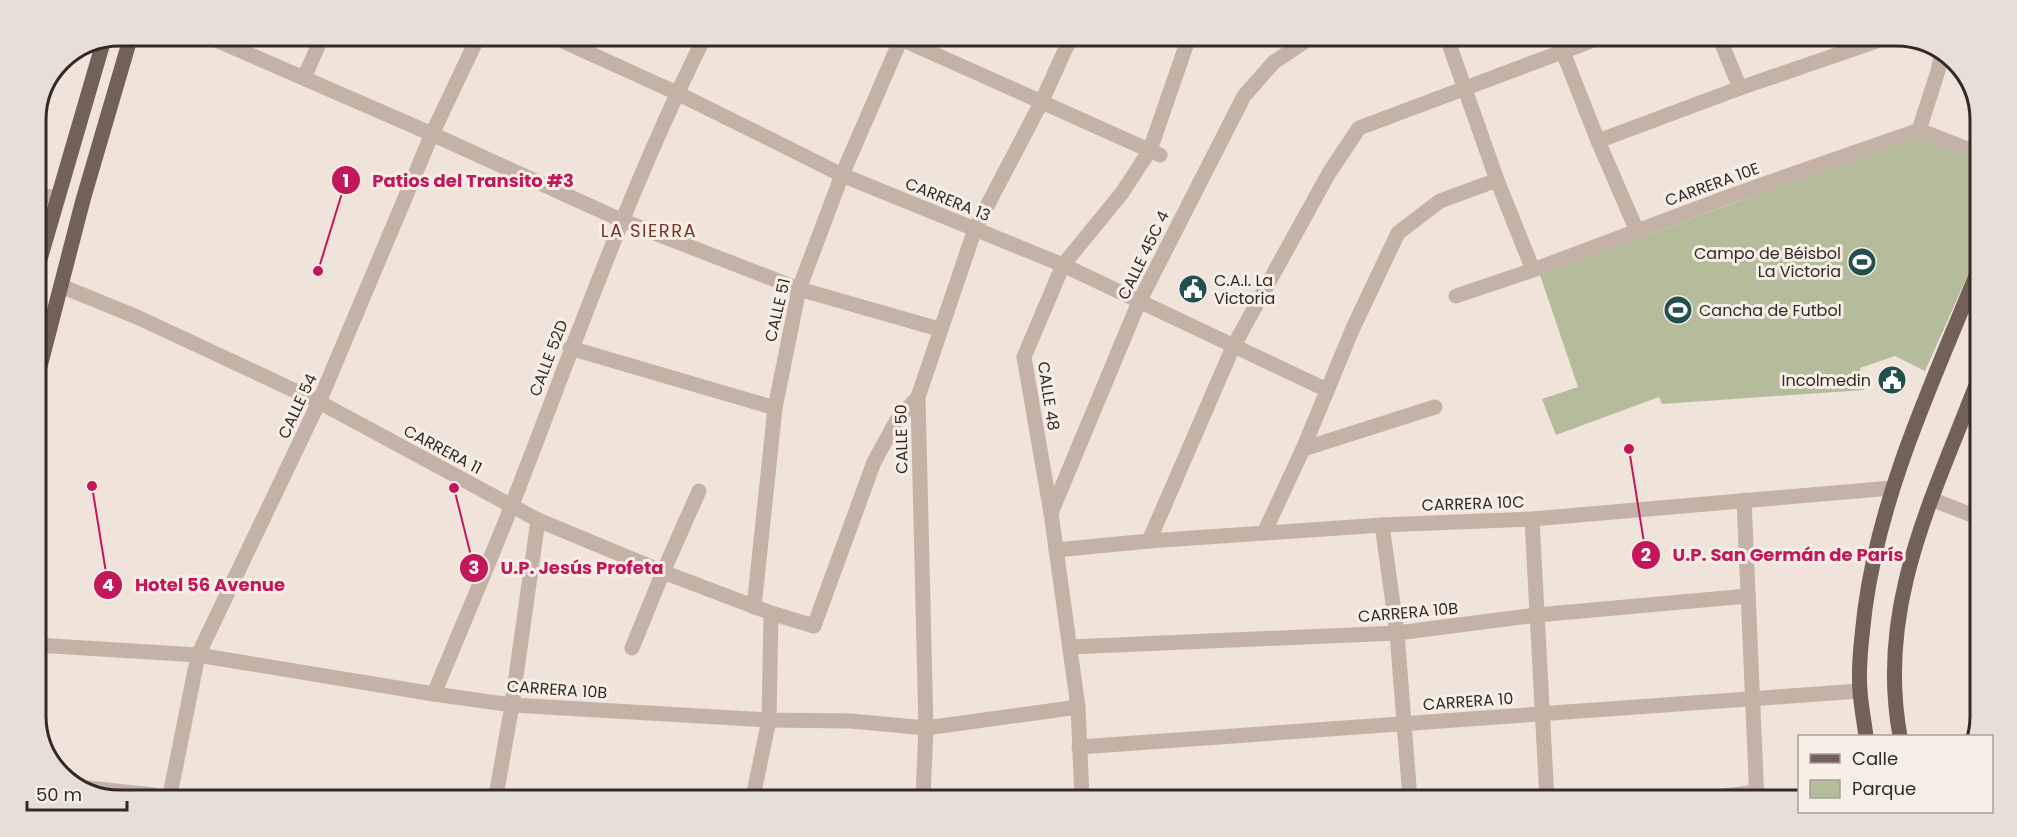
<svg xmlns="http://www.w3.org/2000/svg" width="2017" height="837" viewBox="0 0 2017 837" font-family="Poppins,sans-serif">
  <style>
    .green { fill: #b4bc9c }
    .lines { fill: none; stroke-linecap: round; stroke-linejoin: round }
    .minor { stroke: #c5b2a7; stroke-width: 15 }
    .major { stroke: #736059; stroke-width: 15 }
    .labels { text-anchor: middle; stroke-width: 6; stroke-linejoin: round; paint-order: stroke }
    .street-label { font-size: 16px; fill: #332a27; stroke: #f7eee6 }
    .poi-label { font-size: 16px; fill: #332a27; stroke: #f7eee6; text-anchor: end }
    .neighbourhood-label { font-size: 18px; letter-spacing: 1.5px; fill: #7a3428; stroke: #f7eee6 }
    .rim { fill: none; stroke: #332a27; stroke-width: 3 }
    .leader { fill: none; stroke: #c2185b; stroke-width: 2 }
    .callout-dot { fill: #c2185b; stroke: #f7eee6; stroke-width: 2 }
    .mark-label { font-size: 18px; text-anchor: middle; font-weight: bold; fill: #fff }
    .callout-label { font-size: 18px; text-anchor: middle; font-weight: bold; fill: #c2185b; stroke: #f7eee6; stroke-width: 6; stroke-linejoin: round; paint-order: stroke }
  </style>
  <rect width="100%" height="100%" fill="#efe3da"/>
  <polygon class="green" points="1916,135 1980,160 1979,250 1925,371 1895,356 1860,368 1864,390 1662,404 1659,397 1556,435 1542,399 1578,387 1540,275"/>
  <g class="lines">
    <g class="minor">
      <polyline points="207,36 432,134 621,220 799,289 939,329"/>
      <polyline points="556,38 677,93 842,175 1063,265 1327,390"/>
      <polyline points="901,39 1160,155"/>
      <polyline points="1448,41 1497,180 1533,270"/>
      <polyline points="1721,42 1740,88"/>
      <polyline points="1563,52 1598,141 1637,231"/>
      <polyline points="304,78 322,37"/>
      <polyline points="1919,130 1938,71 1942,53"/>
      <polyline points="1598,141 1740,88 1874,42"/>
      <polyline points="36,196 58,197"/>
      <polyline points="61,286 137,317 319,402 538,520 663,572 771,613 814,626 874,462 897,420 918,397"/>
      <polyline points="1456,296 1533,270 1733,195 1919,130 1980,154"/>
      <polyline points="570,348 775,408"/>
      <polyline points="1303,449 1435,407"/>
      <polyline points="1931,499 1977,517"/>
      <polyline points="1744,500 1757,801"/>
      <polyline points="1051,513 1139,302 1244,96 1274,62 1307,40"/>
      <polyline points="1532,519 1547,800"/>
      <polyline points="1382,525 1397,633 1410,799"/>
      <polyline points="1264,533 1303,449 1353,328 1398,233 1440,201 1497,180"/>
      <polyline points="1149,541 1233,347 1329,173 1359,128 1591,41"/>
      <polyline points="1056,550 1149,541 1382,525 1532,519 1892,488"/>
      <polyline points="754,607 775,408 799,289 842,175 901,39"/>
      <polyline points="36,645 198,655 434,694 512,705 769,720 851,721 926,728 1078,707"/>
      <polyline points="1070,647 1397,633 1537,615 1748,596"/>
      <polyline points="632,648 663,572 699,491"/>
      <path d="M434,694C460,631 487,568 512,505C573,348 629,189 704,38"/>
      <polyline points="1079,747 1860,691"/>
      <polyline points="78,787 154,795"/>
      <polyline points="170,795 198,655 319,402 432,134 478,37"/>
      <polyline points="496,796 512,705 538,520"/>
      <polyline points="753,797 769,720 771,613"/>
      <polyline points="923,798 926,728 918,397 975,229 1041,103 1070,39"/>
      <polyline points="1082,798 1078,707 1051,513 1024,357 1063,265 1122,193 1150,150 1188,40"/>
      <polyline points="1692,800 1757,792"/>
    </g>
    <g class="major">
      <polyline points="36,273 103,43"/>
      <polyline points="36,382 83,200 131,36"/>
      <path d="M1866,736C1864,721 1861,706 1860,691C1858,664 1862,636 1865,609C1881,489 1934,380 1979,268"/>
      <path d="M1900,736C1876,606 1933,498 1978,380"/>
    </g>
  </g>
  <defs>
    <g id="stadium-disc" transform="scale(1.5)"><circle r="9.5" fill="#21504f" stroke="#f7eee6"/><path d="M0-5a6.5 5 0 1 0 0 10a6.5 5 0 1 0 0-10ZM-3.5-1.8h7v3.6h-7Z" fill="#fff"/></g>
    <g id="civic-disc" transform="scale(1.5)"><circle r="9.5" fill="#21504f" stroke="#f7eee6"/><path d="M-.6-6.5H3V-4.5H.6V-3L4-1V1h2V6H-6V1h2V-1L-.6-3ZM-1.2 2.5V6h2.4V2.5Z" fill="#fff"/></g>
  </defs>
  <g fill-rule="evenodd">
    <use href="#stadium-disc" x="1862" y="262"/>
    <use href="#civic-disc" x="1193" y="289"/>
    <use href="#stadium-disc" x="1678" y="310"/>
    <use href="#civic-disc" x="1892" y="380"/>
  </g>
  <g class="labels">
    <g class="street-label">
      <text transform="translate(1712 184) rotate(-20)" y="6">CARRERA 10E</text>
      <text transform="translate(948 199) rotate(22)" y="6">CARRERA 13</text>
      <text transform="translate(1143 255) rotate(-64)" y="6">CALLE 45C 4</text>
      <text transform="translate(777 310) rotate(-77)" y="6">CALLE 51</text>
      <text transform="translate(548 358) rotate(-69)" y="6">CALLE 52D</text>
      <text transform="translate(1049 396) rotate(81)" y="6">CALLE 48</text>
      <text transform="translate(297 406) rotate(-65)" y="6">CALLE 54</text>
      <text transform="translate(901 439) rotate(-91)" y="6">CALLE 50</text>
      <text transform="translate(443 449) rotate(28)" y="6">CARRERA 11</text>
      <text transform="translate(1473 503) rotate(-2)" y="6">CARRERA 10C</text>
      <text transform="translate(1408 612) rotate(-5)" y="6">CARRERA 10B</text>
      <text transform="translate(557 689) rotate(4)" y="6">CARRERA 10B</text>
      <text transform="translate(1468 701) rotate(-4)" y="6">CARRERA 10</text>
    </g>
    <g class="poi-label">
      <text x="1841" y="259">Campo de Béisbol<tspan x="1841" dy="18">La Victoria</tspan></text>
      <text x="1214" y="286" text-anchor="start">C.A.I. La<tspan x="1214" dy="18">Victoria</tspan></text>
      <text x="1699" y="316" text-anchor="start">Cancha de Futbol</text>
      <text x="1871" y="386">Incolmedin</text>
    </g>
    <g class="neighbourhood-label">
      <text x="649" y="237">LA SIERRA</text>
    </g>
  </g>
  <path d="M0 0H2017V837H0ZM120 46H1896A74 74 0 0 1 1970 120V716A74 74 0 0 1 1896 790H120A74 74 0 0 1 46 716V120A74 74 0 0 1 120 46Z" fill="#e7ded7" fill-rule="evenodd"/>
  <path class="rim" d="M120 46H1896A74 74 0 0 1 1970 120V716A74 74 0 0 1 1896 790H120A74 74 0 0 1 46 716V120A74 74 0 0 1 120 46Z"/>
  <path class="leader" d="M318 271L346 180M1629 449L1646 555M454 488L474 568M92 486L108 585"/>
  <g class="callout-dot">
    <circle cx="318" cy="271" r="6"/>
    <circle cx="1629" cy="449" r="6"/>
    <circle cx="454" cy="488" r="6"/>
    <circle cx="92" cy="486" r="6"/>
    <circle cx="346" cy="180" r="15"/>
    <circle cx="1646" cy="555" r="15"/>
    <circle cx="474" cy="568" r="15"/>
    <circle cx="108" cy="585" r="15"/>
  </g>
  <g class="mark-label">
    <text x="346" y="187">1</text>
    <text x="1646" y="561">2</text>
    <text x="474" y="574">3</text>
    <text x="108" y="591">4</text>
  </g>
  <g class="callout-label">
    <text x="473" y="187">Patios del Transito #3</text>
    <text x="1788" y="561">U.P. San Germán de París</text>
    <text x="582" y="574">U.P. Jesús Profeta</text>
    <text x="210" y="591">Hotel 56 Avenue</text>
  </g>
  <rect x="1798" y="735" width="195" height="78" fill="#f7eee6" stroke="#a9a09a" stroke-width="1.5"/>
  <rect x="1810" y="754" width="30" height="9" fill="#736059" stroke="#a9a09a" stroke-width="1.5"/>
  <text x="1852" y="765" font-size="18" fill="#332a27">Calle</text>
  <rect x="1810" y="780" width="30" height="18" fill="#b4bc9c" stroke="#a9a09a" stroke-width="1.5"/>
  <text x="1852" y="795" font-size="18" fill="#332a27">Parque</text>
  <path d="M27 801v9h100v-9" fill="none" stroke="#332a27" stroke-width="3"/>
  <text x="36" y="801" font-size="18" fill="#332a27" stroke="#f7eee6" stroke-width="4.5" paint-order="stroke">50 m</text>
</svg>
